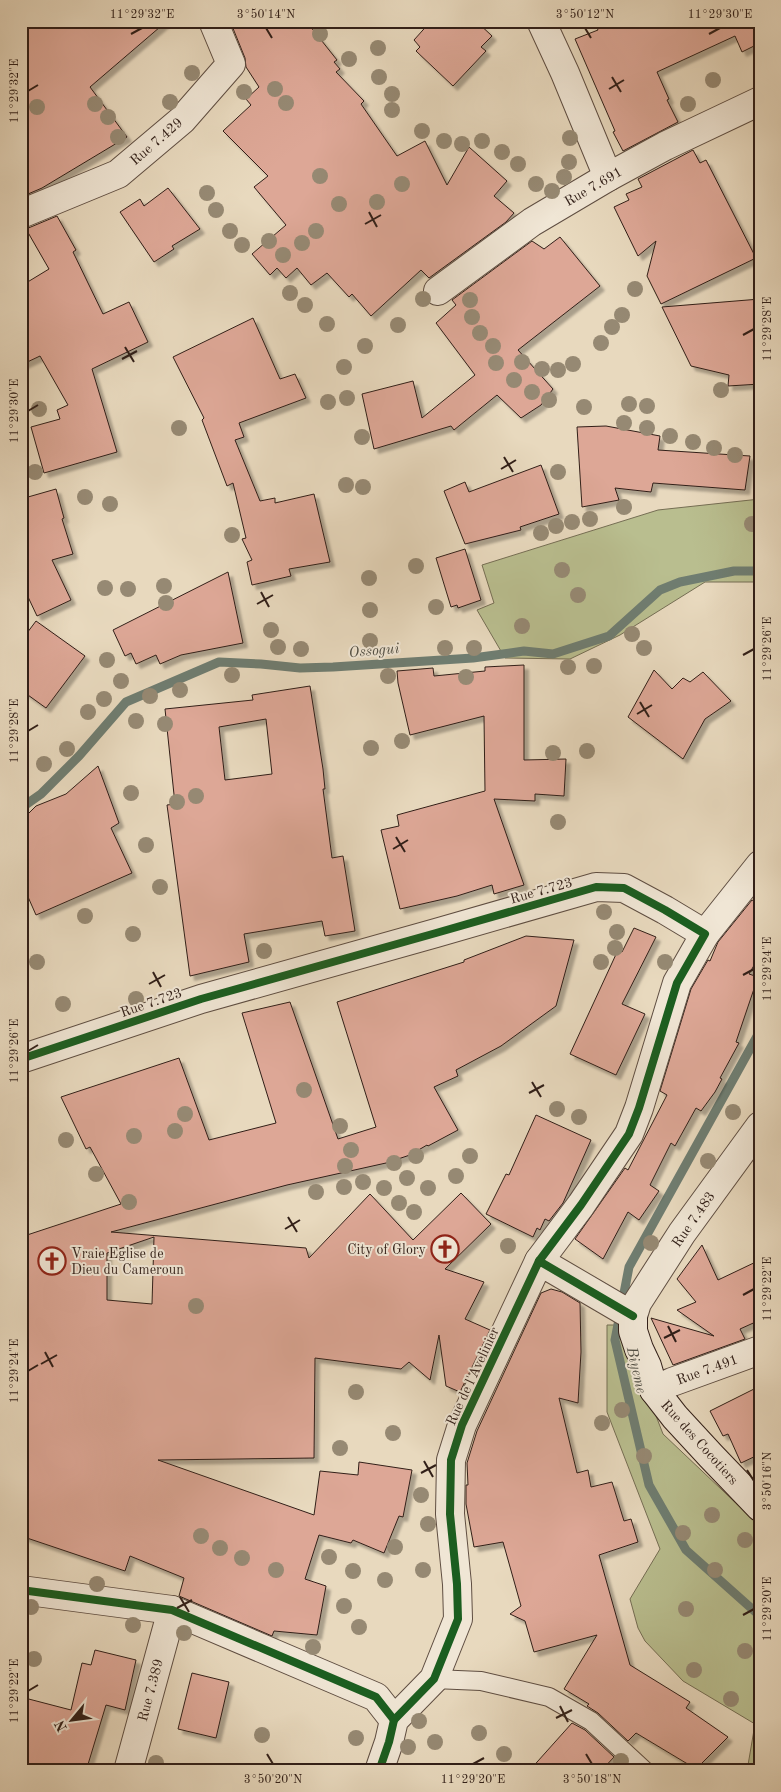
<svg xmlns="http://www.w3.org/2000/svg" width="781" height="1792" viewBox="0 0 781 1792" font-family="'Old Standard TT',serif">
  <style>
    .green { fill: #b9be8f; stroke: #756e54 }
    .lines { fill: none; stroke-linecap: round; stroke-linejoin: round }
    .stream { stroke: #6f7d71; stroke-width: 9 }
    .building { fill: #dda796; stroke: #311f18; fill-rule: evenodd; filter: url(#shadow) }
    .lane-casing { stroke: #5f4e42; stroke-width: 20 }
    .street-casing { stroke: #5f4e42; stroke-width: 30 }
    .secondary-casing { stroke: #311f18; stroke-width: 30 }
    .lane { stroke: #f0e6d5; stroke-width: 18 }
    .street { stroke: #f0e6d5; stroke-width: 28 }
    .secondary { stroke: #f0e6d5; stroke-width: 28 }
    .cycleway-casing { stroke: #f0e6d5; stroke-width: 11 }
    .cycleway { stroke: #1b5e20; stroke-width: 8 }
    .tree { fill: #968973 }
    .ticks { fill: none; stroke: #311f18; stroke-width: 2 }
    .labels { text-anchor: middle; stroke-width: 4; stroke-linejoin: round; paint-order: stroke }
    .street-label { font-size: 14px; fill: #311f18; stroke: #f0e6d5 }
    .poi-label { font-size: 14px; fill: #311f18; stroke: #f0e6d5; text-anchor: end }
    .water-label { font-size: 15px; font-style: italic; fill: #504e44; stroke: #f0e6d5 }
    .neatline { fill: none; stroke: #311f18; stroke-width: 2 }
    .ticks-label { font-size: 12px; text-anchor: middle; fill: #311f18 }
  </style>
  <defs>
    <filter id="shadow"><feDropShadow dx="4.5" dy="4.5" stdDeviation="1" flood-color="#0004"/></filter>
  </defs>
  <rect width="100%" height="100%" fill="#e8d9be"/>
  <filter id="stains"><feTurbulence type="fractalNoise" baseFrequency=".004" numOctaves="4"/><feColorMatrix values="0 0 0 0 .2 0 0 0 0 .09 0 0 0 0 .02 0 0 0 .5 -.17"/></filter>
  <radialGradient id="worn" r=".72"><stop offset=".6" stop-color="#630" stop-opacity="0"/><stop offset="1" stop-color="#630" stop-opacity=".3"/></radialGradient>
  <g class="green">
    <polygon points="760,499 760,582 705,582 620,635 570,659 505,658 477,610 494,603 482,565 658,510"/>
    <polygon points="607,1325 621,1325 663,1434 760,1526 760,1771 747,1771 755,1724 683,1681 645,1641 638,1628 630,1599 660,1549 607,1412"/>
  </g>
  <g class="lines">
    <g class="stream">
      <polyline points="21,808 41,794 79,756 126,702 219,662 261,664 300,668 333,667 473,658 524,651 553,654 609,636 660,590 680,582 734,571 760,571"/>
      <polyline points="760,1031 629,1267 615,1340 649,1485 686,1550 760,1616"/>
    </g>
  </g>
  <g class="building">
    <polygon points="21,21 167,21 90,87 127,137 42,188 21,197"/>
    <polygon points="230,21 306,21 337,60 334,62 340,69 336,72 364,101 361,104 397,156 425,141 447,185 469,147 507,181 494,196 514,213 506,222 429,278 421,270 371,316 352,294 349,297 327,273 311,285 297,268 286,278 277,268 270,275 252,254 286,225 254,187 268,176 223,131 251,105 246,99 259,87 246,67 245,58"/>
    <polygon points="431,21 476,21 492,36 481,47 486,51 453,86 416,51 420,47 414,40"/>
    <polygon points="594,21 760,21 760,43 742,52 735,36 657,72 669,99 667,100 678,122 623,151 613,132 615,131 575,39 598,30"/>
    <polygon points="693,150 700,163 706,160 756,258 661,304 647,276 656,241 638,256 614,207 629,200 626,194 642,187 638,179"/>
    <polygon points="168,188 200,229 172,246 174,249 154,262 120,212 140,199 144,206"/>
    <polygon points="57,216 76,250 73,252 103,314 129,302 148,342 92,369 117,452 44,473 31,427 60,419 57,410 68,405 40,356 21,365 21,286 49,269 26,229"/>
    <polygon points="560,237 600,286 518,350 553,389 541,405 521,418 497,395 454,430 451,426 374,449 362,394 413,381 422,418 475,375 436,323 456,305 452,300 532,241 544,249"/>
    <polygon points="760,299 760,384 728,386 729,375 691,366 662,307"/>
    <polygon points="253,318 280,379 295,374 306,398 239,423 244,437 235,440 260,501 275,498 275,503 314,494 330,562 289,569 291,576 252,585 247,562 252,560 242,539 246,538 233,483 227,486 202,420 204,418 173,357"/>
    <polygon points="606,426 660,436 658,450 750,456 745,490 653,483 651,492 615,488 619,500 582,507 577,427"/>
    <polygon points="541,465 559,514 520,527 521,530 465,544 444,491 465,482 469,492"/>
    <polygon points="56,489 64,518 62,519 73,554 52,560 71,600 37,616 21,582 21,499"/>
    <polygon points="465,549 481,600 458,608 457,605 451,607 436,558"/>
    <polygon points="228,572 243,643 181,655 160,664 156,655 136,664 131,653 125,656 113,630"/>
    <polygon points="36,621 85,656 46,708 21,690 21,641"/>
    <polygon points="524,665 524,760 566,759 564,796 535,794 535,801 494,799 524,885 494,894 492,885 457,896 400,909 381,830 399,826 397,815 485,791 484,716 410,735 398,683 397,671 433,668 434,676 485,671 485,667"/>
    <polygon points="654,670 672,689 683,678 690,682 703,672 731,701 705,719 683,759 628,717"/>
    <path d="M310,686L323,769L325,789H323L332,858L343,856L355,931L325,936L322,921L244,934L249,962L190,976L167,805L175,804L165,709L253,700L252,695ZM266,719L272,774L225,780L219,727Z"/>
    <polygon points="98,766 119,823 111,828 132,873 36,915 21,881 21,821 36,806 66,794"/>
    <polygon points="752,900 760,904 760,955 749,974 758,977 736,1042 739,1043 720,1078 722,1079 715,1092 701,1111 696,1108 675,1146 671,1143 650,1185 659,1191 639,1220 628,1212 603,1259 575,1239 625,1168 628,1170 667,1095 660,1091 691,989 708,960 710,961 718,942"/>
    <polygon points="634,928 656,937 622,1004 645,1014 616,1075 570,1054 618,950 622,952"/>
    <path d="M526,936L574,940L556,1006L501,1046L456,1070L458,1076L434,1087L458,1130L428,1146L427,1145L410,1155L386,1163L287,1185L111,1232L306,1248L309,1258L370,1194L413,1240L461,1193L491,1224L445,1269L484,1282L465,1319L490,1330L460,1392L446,1386L439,1335L430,1380L409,1362L401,1369L315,1358L314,1458L158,1460L314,1515L320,1471L358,1475L359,1462L412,1470L403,1517L399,1516L384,1553L353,1540L351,1543L319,1535L305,1579L326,1586L317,1635L274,1631L272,1636L179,1596L184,1578L130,1556L125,1571L21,1536V1237L121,1204L90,1147L86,1149L61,1097L179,1058L209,1140L276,1123L242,1013L290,1002L338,1139L376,1127L337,1002L464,962V960ZM154,1237L152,1304L107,1300V1253Z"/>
    <polygon points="536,1115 591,1140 563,1203 549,1221 545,1219 540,1230 537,1228 533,1237 486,1214 506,1174 509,1175"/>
    <polygon points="702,1245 718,1280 760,1260 760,1320 740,1329 745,1339 673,1365 651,1318 714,1336 677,1310 696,1302 677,1279"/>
    <polygon points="551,1289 562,1292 580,1303 581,1352 578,1403 559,1398 577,1473 588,1470 591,1487 612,1482 624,1521 631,1519 638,1542 599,1555 630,1665 690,1702 686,1708 728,1737 696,1769 636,1733 628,1741 598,1713 587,1706 589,1704 564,1689 597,1635 534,1652 525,1621 510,1614 521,1606 503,1542 474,1547 466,1504 466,1485 468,1485 467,1463 477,1431 541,1293"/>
    <polygon points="760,1386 760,1454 741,1463 728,1434 723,1436 710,1411"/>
    <polygon points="95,1650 136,1660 125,1710 106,1705 86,1771 21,1771 21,1697 71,1710 82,1663 91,1665"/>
    <polygon points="192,1673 229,1682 216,1738 178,1729"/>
    <polygon points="572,1723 585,1730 614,1757 601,1771 529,1771"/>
  </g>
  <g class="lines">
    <g class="lane-casing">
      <polyline id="lane" points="434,1679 481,1681 549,1697 591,1721 645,1771"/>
    </g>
    <g class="street-casing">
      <g id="street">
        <polyline points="541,21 565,73 608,177"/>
        <polyline points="21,214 118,174 182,120 231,64 213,21"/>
        <polyline points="438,291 532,222 608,177 665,146 760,101"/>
        <polyline points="705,934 760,865"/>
        <polyline points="21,1059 201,999 436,933 596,887 624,888 665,910 705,934 677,983 639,1108 629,1134 581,1205 539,1261"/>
        <polyline points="654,1390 672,1382 760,1350"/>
        <polyline points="21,1590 172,1610 376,1697 394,1720"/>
        <polyline points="128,1771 172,1610"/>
        <polyline points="379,1771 389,1742 394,1720 434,1679 458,1619 457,1584 450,1514 451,1460 462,1425 539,1261 633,1316 637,1303 682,1233 760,1126"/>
      </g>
    </g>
    <g class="secondary-casing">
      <polyline id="secondary" points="633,1316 633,1331 639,1349 647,1366 654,1390 675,1417 711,1456 760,1507"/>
    </g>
    <use href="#lane" class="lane"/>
    <use href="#street" class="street"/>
    <use href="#secondary" class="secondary"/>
    <g class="cycleway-casing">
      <g id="cycleway">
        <polyline points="21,1059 201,999 436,933 596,887 624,888 665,910 705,934 677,983 639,1108 629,1134 581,1205 539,1261"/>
        <polyline points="21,1590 172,1610 376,1697 394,1720"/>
        <polyline points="379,1771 389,1742 394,1720 434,1679 458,1619 457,1584 450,1514 451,1460 462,1425 539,1261 633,1316"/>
      </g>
    </g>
    <use href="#cycleway" class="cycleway"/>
  </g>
  <g class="tree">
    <circle cx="320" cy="34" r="8"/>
    <circle cx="378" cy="48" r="8"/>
    <circle cx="349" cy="59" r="8"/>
    <circle cx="192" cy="73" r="8"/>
    <circle cx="379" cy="77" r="8"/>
    <circle cx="713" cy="80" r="8"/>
    <circle cx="275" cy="89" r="8"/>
    <circle cx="244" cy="92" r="8"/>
    <circle cx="392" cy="94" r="8"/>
    <circle cx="170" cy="102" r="8"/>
    <circle cx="286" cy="103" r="8"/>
    <circle cx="95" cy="104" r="8"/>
    <circle cx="688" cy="104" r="8"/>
    <circle cx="37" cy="107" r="8"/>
    <circle cx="392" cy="110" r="8"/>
    <circle cx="108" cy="117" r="8"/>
    <circle cx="422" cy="131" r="8"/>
    <circle cx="118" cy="137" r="8"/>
    <circle cx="570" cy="138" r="8"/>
    <circle cx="444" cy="141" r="8"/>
    <circle cx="482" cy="141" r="8"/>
    <circle cx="462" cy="144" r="8"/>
    <circle cx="502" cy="152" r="8"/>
    <circle cx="569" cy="162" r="8"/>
    <circle cx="518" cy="164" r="8"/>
    <circle cx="320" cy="176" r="8"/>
    <circle cx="564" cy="177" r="8"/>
    <circle cx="402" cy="184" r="8"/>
    <circle cx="536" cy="184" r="8"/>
    <circle cx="552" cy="191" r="8"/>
    <circle cx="207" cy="193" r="8"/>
    <circle cx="377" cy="202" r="8"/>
    <circle cx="339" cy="204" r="8"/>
    <circle cx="216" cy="210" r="8"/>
    <circle cx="230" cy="231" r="8"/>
    <circle cx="316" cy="231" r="8"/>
    <circle cx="269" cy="241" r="8"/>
    <circle cx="302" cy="243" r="8"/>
    <circle cx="242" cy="245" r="8"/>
    <circle cx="283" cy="255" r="8"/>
    <circle cx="635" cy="289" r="8"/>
    <circle cx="290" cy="293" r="8"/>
    <circle cx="423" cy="299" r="8"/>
    <circle cx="470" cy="300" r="8"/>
    <circle cx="305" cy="305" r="8"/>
    <circle cx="622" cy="315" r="8"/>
    <circle cx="472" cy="317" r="8"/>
    <circle cx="327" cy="324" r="8"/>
    <circle cx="398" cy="325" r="8"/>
    <circle cx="612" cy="327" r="8"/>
    <circle cx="480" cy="333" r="8"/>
    <circle cx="601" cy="343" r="8"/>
    <circle cx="365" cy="346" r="8"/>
    <circle cx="493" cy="346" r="8"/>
    <circle cx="522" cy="362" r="8"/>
    <circle cx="496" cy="363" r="8"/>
    <circle cx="573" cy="364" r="8"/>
    <circle cx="344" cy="367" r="8"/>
    <circle cx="542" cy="369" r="8"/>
    <circle cx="558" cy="370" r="8"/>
    <circle cx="514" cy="380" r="8"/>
    <circle cx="721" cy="390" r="8"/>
    <circle cx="532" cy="392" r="8"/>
    <circle cx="347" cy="398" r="8"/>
    <circle cx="549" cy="400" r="8"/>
    <circle cx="328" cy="402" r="8"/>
    <circle cx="629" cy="404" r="8"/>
    <circle cx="647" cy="406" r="8"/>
    <circle cx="584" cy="407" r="8"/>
    <circle cx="39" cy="409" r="8"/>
    <circle cx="624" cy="423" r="8"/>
    <circle cx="179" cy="428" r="8"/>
    <circle cx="647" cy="428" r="8"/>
    <circle cx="670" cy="436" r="8"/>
    <circle cx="362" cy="437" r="8"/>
    <circle cx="693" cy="442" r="8"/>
    <circle cx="714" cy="448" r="8"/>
    <circle cx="735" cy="455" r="8"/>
    <circle cx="35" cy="472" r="8"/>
    <circle cx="558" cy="472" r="8"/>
    <circle cx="346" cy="485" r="8"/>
    <circle cx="363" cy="487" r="8"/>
    <circle cx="85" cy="497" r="8"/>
    <circle cx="110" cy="504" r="8"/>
    <circle cx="624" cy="507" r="8"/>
    <circle cx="590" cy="519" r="8"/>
    <circle cx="572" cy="522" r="8"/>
    <circle cx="752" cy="524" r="8"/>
    <circle cx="556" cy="526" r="8"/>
    <circle cx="541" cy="533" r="8"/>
    <circle cx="232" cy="535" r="8"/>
    <circle cx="416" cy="566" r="8"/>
    <circle cx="562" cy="570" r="8"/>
    <circle cx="369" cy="578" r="8"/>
    <circle cx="164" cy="586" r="8"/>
    <circle cx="105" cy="588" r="8"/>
    <circle cx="128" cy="589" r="8"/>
    <circle cx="578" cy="595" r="8"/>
    <circle cx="166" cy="603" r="8"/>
    <circle cx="436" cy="607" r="8"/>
    <circle cx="370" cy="610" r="8"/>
    <circle cx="522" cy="626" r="8"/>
    <circle cx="271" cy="630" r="8"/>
    <circle cx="632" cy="634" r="8"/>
    <circle cx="370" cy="641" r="8"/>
    <circle cx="278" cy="647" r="8"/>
    <circle cx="445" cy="648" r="8"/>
    <circle cx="474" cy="648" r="8"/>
    <circle cx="644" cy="648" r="8"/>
    <circle cx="301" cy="649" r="8"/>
    <circle cx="107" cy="660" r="8"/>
    <circle cx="594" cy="666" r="8"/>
    <circle cx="568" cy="667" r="8"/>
    <circle cx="232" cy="675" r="8"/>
    <circle cx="388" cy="676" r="8"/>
    <circle cx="466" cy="677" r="8"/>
    <circle cx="121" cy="681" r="8"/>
    <circle cx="180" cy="690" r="8"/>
    <circle cx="150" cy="696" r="8"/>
    <circle cx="104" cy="699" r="8"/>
    <circle cx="88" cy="712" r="8"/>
    <circle cx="136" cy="721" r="8"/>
    <circle cx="165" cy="724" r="8"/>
    <circle cx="402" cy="741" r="8"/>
    <circle cx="371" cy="748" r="8"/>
    <circle cx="67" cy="749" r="8"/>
    <circle cx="587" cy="751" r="8"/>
    <circle cx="553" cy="753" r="8"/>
    <circle cx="44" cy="764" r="8"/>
    <circle cx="131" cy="793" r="8"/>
    <circle cx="196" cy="796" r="8"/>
    <circle cx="177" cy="802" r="8"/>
    <circle cx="558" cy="822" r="8"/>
    <circle cx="146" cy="845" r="8"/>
    <circle cx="160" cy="887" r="8"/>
    <circle cx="604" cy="912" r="8"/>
    <circle cx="85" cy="916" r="8"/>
    <circle cx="617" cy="932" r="8"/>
    <circle cx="133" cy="934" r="8"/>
    <circle cx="615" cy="948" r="8"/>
    <circle cx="264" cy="951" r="8"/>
    <circle cx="37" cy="962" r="8"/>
    <circle cx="601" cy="962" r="8"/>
    <circle cx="665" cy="962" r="8"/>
    <circle cx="136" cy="999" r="8"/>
    <circle cx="63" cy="1004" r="8"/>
    <circle cx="304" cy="1090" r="8"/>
    <circle cx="557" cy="1109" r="8"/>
    <circle cx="733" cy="1112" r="8"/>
    <circle cx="185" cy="1114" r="8"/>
    <circle cx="579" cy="1117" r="8"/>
    <circle cx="340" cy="1126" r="8"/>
    <circle cx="175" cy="1131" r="8"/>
    <circle cx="134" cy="1136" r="8"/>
    <circle cx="66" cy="1140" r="8"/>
    <circle cx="351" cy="1150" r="8"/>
    <circle cx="416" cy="1156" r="8"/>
    <circle cx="470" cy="1156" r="8"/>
    <circle cx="708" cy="1161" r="8"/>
    <circle cx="394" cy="1163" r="8"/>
    <circle cx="345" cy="1166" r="8"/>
    <circle cx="96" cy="1174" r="8"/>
    <circle cx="456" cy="1176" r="8"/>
    <circle cx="407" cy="1178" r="8"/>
    <circle cx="363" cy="1182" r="8"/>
    <circle cx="344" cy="1187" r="8"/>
    <circle cx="384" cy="1188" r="8"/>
    <circle cx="428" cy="1188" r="8"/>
    <circle cx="316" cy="1192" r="8"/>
    <circle cx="129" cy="1202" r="8"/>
    <circle cx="399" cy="1203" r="8"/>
    <circle cx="414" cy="1212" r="8"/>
    <circle cx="651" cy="1243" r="8"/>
    <circle cx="508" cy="1246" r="8"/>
    <circle cx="196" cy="1306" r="8"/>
    <circle cx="356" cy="1392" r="8"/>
    <circle cx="622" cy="1410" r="8"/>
    <circle cx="602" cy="1423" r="8"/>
    <circle cx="393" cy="1433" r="8"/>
    <circle cx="340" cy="1448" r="8"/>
    <circle cx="644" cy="1456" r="8"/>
    <circle cx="421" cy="1495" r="8"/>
    <circle cx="712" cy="1515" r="8"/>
    <circle cx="428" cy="1524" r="8"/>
    <circle cx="683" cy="1533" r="8"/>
    <circle cx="201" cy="1536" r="8"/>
    <circle cx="745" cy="1540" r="8"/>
    <circle cx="395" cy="1547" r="8"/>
    <circle cx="220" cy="1548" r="8"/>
    <circle cx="329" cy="1557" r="8"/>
    <circle cx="242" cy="1558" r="8"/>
    <circle cx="276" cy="1570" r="8"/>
    <circle cx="423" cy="1570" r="8"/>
    <circle cx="715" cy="1570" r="8"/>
    <circle cx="353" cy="1571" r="8"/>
    <circle cx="385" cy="1580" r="8"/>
    <circle cx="97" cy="1584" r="8"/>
    <circle cx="344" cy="1606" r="8"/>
    <circle cx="31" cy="1607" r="8"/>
    <circle cx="686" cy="1609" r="8"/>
    <circle cx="133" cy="1625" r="8"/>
    <circle cx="359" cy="1627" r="8"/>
    <circle cx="184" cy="1633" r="8"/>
    <circle cx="313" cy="1647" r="8"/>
    <circle cx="745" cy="1651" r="8"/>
    <circle cx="34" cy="1659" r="8"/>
    <circle cx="694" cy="1670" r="8"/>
    <circle cx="731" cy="1699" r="8"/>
    <circle cx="419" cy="1721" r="8"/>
    <circle cx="479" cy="1733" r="8"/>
    <circle cx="262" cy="1735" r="8"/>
    <circle cx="356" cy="1738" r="8"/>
    <circle cx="435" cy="1742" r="8"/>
    <circle cx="408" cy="1747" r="8"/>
    <circle cx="504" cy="1754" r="8"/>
    <circle cx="621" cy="1761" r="8"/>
    <circle cx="156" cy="1763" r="8"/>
  </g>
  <path class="ticks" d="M266,28L272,38M585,28L591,38M131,34L142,28M709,34L720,28M612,77L621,92M609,89L624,80M28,91L38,85M369,212L377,227M365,224L381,215M743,335L754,329M125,347L134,362M122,359L137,351M28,411L38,405M504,457L513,472M501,469L516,460M261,592L269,607M257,604L273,595M743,655L754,649M640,702L649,717M637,714L652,705M28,731L38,725M396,837L405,852M393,849L408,840M153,972L161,987M743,975L754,969M149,984L165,975M28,1051L38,1045M532,1082L541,1097M529,1093L544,1085M288,1217L297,1232M285,1229L300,1220M743,1295L754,1289M668,1326L676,1342M664,1338L680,1330M45,1352L53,1367M41,1364L57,1355M28,1371L38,1365M424,1461L433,1477M747,1470L754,1481M421,1473L436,1465M180,1597L189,1612M177,1608L192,1600M743,1615L754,1609M28,1691L38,1685M560,1706L568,1722M556,1718L572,1710M267,1754L273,1764M586,1754L592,1764M473,1764L484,1758"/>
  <defs>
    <g id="church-ring" transform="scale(1.4375)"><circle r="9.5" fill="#f0e6d5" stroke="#8f2418" stroke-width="1.5"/><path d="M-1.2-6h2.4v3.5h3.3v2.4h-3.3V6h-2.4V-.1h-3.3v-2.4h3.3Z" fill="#8f2418"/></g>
  </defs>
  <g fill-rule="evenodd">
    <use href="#church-ring" x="445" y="1249"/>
    <use href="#church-ring" x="52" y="1261"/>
  </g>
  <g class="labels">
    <g class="street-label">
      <text transform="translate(156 141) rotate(-41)" y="5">Rue 7.429</text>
      <text transform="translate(593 186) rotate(-30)" y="5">Rue 7.691</text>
      <text transform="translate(541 890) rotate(-16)" y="5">Rue 7.723</text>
      <text transform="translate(151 1002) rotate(-19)" y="5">Rue 7.723</text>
      <text transform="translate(693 1219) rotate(-55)" y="5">Rue 7.483</text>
      <text transform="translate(707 1369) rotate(-20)" y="5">Rue 7.491</text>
      <text transform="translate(472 1376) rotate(-65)" y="5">Rue de l'Avelinier</text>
      <text transform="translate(700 1442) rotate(48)" y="5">Rue des Cocotiers</text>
      <text transform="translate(150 1690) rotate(-75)" y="5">Rue 7.389</text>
    </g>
    <g class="poi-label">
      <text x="426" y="1254">City of Glory</text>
      <text x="71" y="1258" text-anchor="start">Vraie Eglise de<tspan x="71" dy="16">Dieu du Cameroun</tspan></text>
    </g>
    <g class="water-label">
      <text transform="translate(374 650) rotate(-5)" y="5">Ossogui</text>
      <text transform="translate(637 1370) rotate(77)" y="5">Biyeme</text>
    </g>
  </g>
  <rect width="781" height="1792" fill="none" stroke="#e8d9be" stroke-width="55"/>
  <g transform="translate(72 1720) rotate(241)" stroke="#f0e6d5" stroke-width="4" paint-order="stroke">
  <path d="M0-4L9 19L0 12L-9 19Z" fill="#311f18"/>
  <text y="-8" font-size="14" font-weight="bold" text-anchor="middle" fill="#311f18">N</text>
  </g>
  <rect x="28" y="28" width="726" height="1736" class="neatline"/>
  <g class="ticks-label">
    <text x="142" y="18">11°29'32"E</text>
    <text x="266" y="18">3°50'14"N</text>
    <text x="585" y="18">3°50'12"N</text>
    <text x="720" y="18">11°29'30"E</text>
    <text transform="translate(14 91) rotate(-90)" y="4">11°29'32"E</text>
    <text transform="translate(767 329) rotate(-90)" y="4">11°29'28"E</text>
    <text transform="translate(14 411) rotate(-90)" y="4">11°29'30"E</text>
    <text transform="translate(767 649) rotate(-90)" y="4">11°29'26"E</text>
    <text transform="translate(14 731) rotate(-90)" y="4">11°29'28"E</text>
    <text transform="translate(767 969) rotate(-90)" y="4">11°29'24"E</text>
    <text transform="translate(14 1051) rotate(-90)" y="4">11°29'26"E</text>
    <text transform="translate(767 1289) rotate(-90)" y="4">11°29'22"E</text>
    <text transform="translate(14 1371) rotate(-90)" y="4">11°29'24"E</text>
    <text transform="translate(767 1481) rotate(-90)" y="4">3°50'16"N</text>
    <text transform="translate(767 1609) rotate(-90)" y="4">11°29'20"E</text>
    <text transform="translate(14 1691) rotate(-90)" y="4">11°29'22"E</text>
    <text x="273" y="1783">3°50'20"N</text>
    <text x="473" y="1783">11°29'20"E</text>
    <text x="592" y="1783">3°50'18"N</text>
  </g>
  <rect width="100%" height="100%" filter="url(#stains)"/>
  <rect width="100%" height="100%" fill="url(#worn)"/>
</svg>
